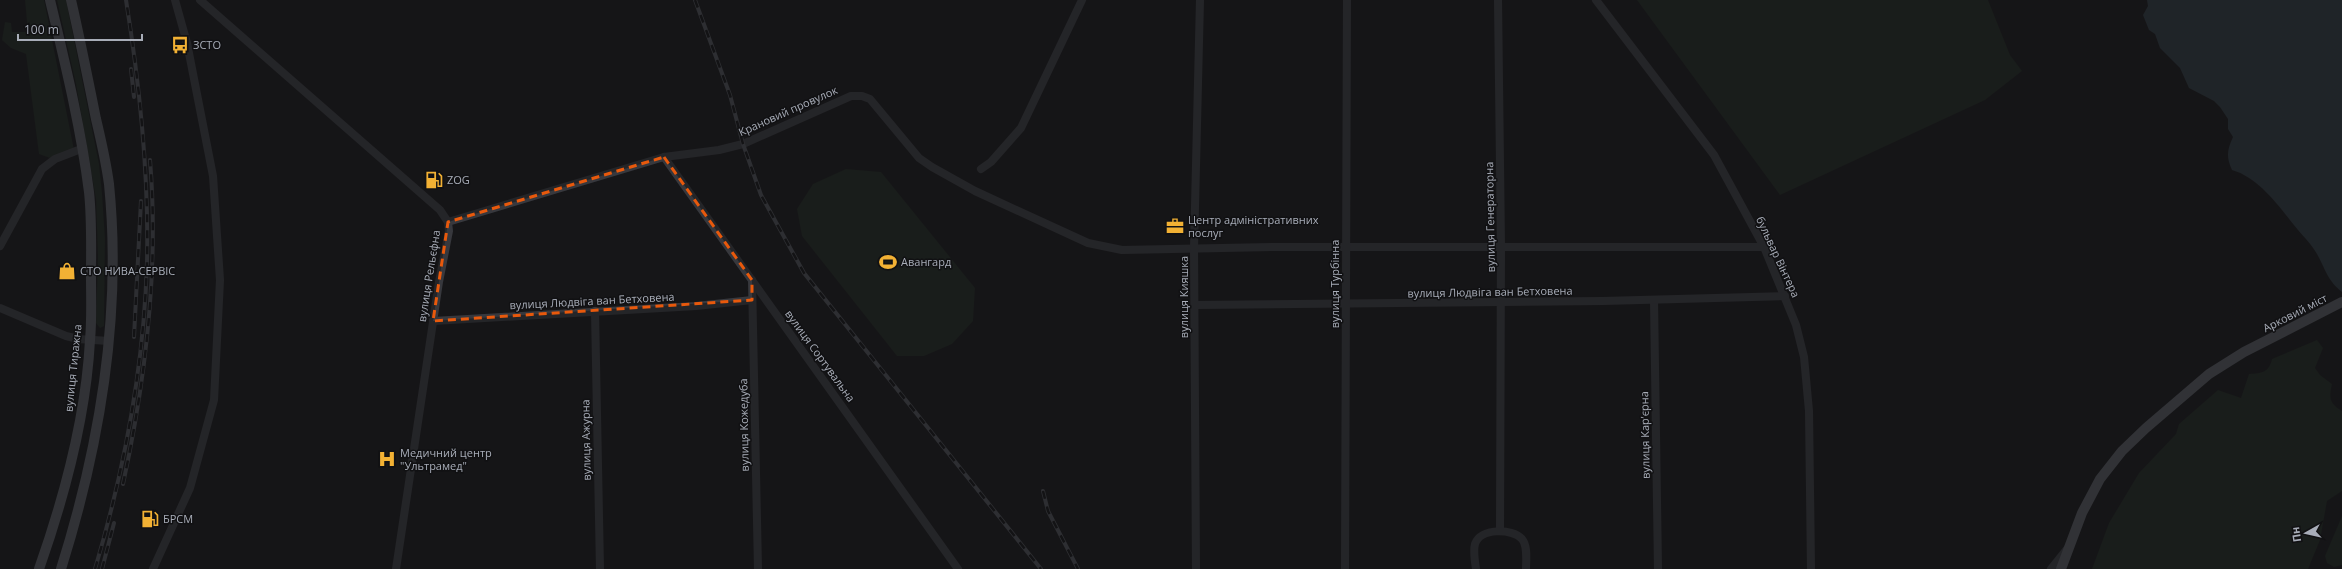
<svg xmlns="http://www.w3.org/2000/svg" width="2342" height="569" viewBox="0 0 2342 569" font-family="'Open Sans',sans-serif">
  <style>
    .green { fill: #1e261f }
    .water { fill: #2c353c }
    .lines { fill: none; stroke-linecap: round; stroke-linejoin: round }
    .minor { stroke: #37383d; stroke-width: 8 }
    .major { stroke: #53555c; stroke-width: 10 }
    .rail-casing { stroke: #4a4c52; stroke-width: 4 }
    .rail { stroke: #111113; stroke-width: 2.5; stroke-dasharray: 8; stroke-linecap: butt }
    .marked { fill: none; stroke: #e8590c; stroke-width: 3; stroke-dasharray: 8 5; stroke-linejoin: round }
    .labels { text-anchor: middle; stroke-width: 3; stroke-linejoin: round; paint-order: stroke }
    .poi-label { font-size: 11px; fill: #a8adb8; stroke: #111113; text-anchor: start }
    .street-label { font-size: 11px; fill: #a8adb8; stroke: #111113 }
  </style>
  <rect width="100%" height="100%" fill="#161618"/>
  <g class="green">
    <polygon points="25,0 44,0 74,150 50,158 39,154 26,54 11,48 2,40 5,22 11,23 12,32 28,32"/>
    <polygon points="57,0 66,0 99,164 102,193 105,239 104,326 100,328 96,323 98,257 96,199 76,84"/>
    <polygon points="1637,0 1988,0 2010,55 2022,71 1985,100 1780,195"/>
    <polygon points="846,169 881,172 975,288 973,321 952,344 924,356 897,356 802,236 797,209 813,184"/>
    <path d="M2317,340L2323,348L2315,368L2320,375L2332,384C2329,398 2329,403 2342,411V491L2327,501L2320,540L2308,569H2092L2109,523L2139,473L2176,434L2179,424L2218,390L2241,398L2249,374C2261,373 2269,373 2272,359Z"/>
    <polygon points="2342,516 2342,565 2334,567 2327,563 2325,556"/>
  </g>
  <path class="water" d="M2147,0H2342V292C2327,280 2326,270 2317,254C2312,245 2304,237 2298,230C2280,208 2260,178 2232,170C2226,157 2227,150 2233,137L2228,129V119L2220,107L2214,101L2189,88L2180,68L2160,48L2155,34L2149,30L2143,15L2148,6Z"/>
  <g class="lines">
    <g class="minor">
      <polyline points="200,0 440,210 448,222 449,231 439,282 396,569"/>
      <polyline points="1498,0 1501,246 1500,530"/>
      <polyline points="1596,0 1714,155 1764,247 1796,325 1804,357 1809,411 1811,569"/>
      <polyline points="664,157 958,569"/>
      <polyline points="981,169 991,162 1021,128 1082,0"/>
      <polyline points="448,222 664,157 719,150 743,144 851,96 862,96 870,99 919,158 932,167 975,191 1088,243 1122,250 1274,247 1764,247"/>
      <polyline points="0,246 42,169 55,159 81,149"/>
      <polyline points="752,280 758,569"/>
      <polyline points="1654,300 1658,569"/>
      <polyline points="1195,305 1603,301 1785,296"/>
      <polyline points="0,308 66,336 78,339 109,341"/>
      <polyline points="595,311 600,569"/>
      <polyline points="433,321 696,306 752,300"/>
      <polyline points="153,569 190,488 214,400 220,280 213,176 187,43 175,0"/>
      <polyline points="1196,569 1194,248 1200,0"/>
      <polyline points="1345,569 1347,0"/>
      <path d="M1476,569C1475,562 1473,551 1475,544C1480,528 1512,528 1522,539C1528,546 1526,560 1526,569"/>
      <polyline points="2051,569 2067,549"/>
    </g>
    <g class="major">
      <path d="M39,569C65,495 86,418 90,340C92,319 91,298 91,277C91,248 92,220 89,192C81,128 65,63 50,0"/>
      <path d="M61,569C100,445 122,314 109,184C106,162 101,140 96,119C88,79 80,39 71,0"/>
      <polyline points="2061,569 2082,513 2100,479 2122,451 2146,428 2209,374 2244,352 2342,302"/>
    </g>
    <g class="rail-casing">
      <g id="rail">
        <polyline points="695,0 730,95 743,144 761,195 804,273 1041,569"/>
        <polyline points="131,69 134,97"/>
        <polyline points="134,337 141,201"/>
        <path d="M123,484C146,378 159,268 150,160"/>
        <polyline points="1043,491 1048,511 1078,569"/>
        <path d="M95,569C124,471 144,365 147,262C149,174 140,87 126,0"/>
        <polyline points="102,569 114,523"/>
      </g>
    </g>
    <use href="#rail" class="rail"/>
  </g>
  <path d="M0 0H2342V569H0ZM664,157L752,280V300L433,321L448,222Z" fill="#161618" fill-opacity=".55" fill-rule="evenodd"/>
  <path class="marked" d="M664,157L752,280V300L433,321L448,222Z"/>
  <defs>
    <g id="bus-bare" transform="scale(1.38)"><path d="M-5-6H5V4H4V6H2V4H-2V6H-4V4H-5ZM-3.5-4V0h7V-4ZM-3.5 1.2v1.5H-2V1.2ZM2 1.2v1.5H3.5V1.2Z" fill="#f2b134" stroke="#111113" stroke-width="2.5" paint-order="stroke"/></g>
    <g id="fuel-bare" transform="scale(1.38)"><path d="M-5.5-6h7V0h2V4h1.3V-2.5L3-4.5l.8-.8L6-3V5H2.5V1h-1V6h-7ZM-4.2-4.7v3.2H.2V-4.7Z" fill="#f2b134" stroke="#111113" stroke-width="2.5" paint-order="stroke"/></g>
    <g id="office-bare" transform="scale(1.38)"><path d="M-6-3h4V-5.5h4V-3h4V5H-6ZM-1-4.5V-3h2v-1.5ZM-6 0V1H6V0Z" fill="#f2b134" stroke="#111113" stroke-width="2.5" paint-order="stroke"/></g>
    <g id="stadium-bare" transform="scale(1.38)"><path d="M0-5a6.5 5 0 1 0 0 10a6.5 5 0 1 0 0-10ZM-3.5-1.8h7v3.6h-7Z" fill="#f2b134" stroke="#111113" stroke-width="2.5" paint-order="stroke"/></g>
    <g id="shop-bare" transform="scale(1.38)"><path d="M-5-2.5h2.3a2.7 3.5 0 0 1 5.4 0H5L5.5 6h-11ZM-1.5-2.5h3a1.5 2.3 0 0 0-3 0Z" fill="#f2b134" stroke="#111113" stroke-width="2.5" paint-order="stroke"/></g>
    <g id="hospital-bare" transform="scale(1.38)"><path d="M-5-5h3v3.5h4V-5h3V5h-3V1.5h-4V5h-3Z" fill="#f2b134" stroke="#111113" stroke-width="2.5" paint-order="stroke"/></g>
  </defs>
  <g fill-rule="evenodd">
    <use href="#bus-bare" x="180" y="45"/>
    <use href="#fuel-bare" x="434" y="180"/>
    <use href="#office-bare" x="1175" y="226"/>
    <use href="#stadium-bare" x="888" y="262"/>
    <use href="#shop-bare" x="67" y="271"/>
    <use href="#hospital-bare" x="387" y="459"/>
    <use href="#fuel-bare" x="150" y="519"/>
  </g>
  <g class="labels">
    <g class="poi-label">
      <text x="193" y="49">ЗСТО</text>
      <text x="447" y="184">ZOG</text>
      <text x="1188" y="224">Центр адміністративних<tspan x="1188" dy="13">послуг</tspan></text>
      <text x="901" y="266">Авангард</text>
      <text x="80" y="275">СТО НИВА-СЕРВІС</text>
      <text x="400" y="457">Медичний центр<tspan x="400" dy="13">"Ультрамед"</tspan></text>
      <text x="163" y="523">БРСМ</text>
    </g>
    <g class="street-label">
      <text transform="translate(788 111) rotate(-24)" y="4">Крановий провулок</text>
      <text transform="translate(1490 217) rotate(-91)" y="4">вулиця Генераторна</text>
      <text transform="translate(1778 257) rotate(65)" y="4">бульвар Вінтера</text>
      <text transform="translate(429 276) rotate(-81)" y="4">вулиця Рельєфна</text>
      <text transform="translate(1335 284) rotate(-90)" y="4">вулиця Турбінна</text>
      <text transform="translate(1490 292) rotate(-1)" y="4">вулиця Людвіга ван Бетховена</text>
      <text transform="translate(1184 297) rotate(-90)" y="4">вулиця Кияшка</text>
      <text transform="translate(592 301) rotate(-3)" y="4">вулиця Людвіга ван Бетховена</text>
      <text transform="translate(2295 313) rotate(-27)" y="4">Арковий міст</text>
      <text transform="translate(820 356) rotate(54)" y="4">вулиця Сортувальна</text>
      <text transform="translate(73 368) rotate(-84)" y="4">вулиця Тиражна</text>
      <text transform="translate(744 425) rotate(-91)" y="4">вулиця Кожедуба</text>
      <text transform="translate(1645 435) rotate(-91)" y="4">вулиця Кар’єрна</text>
      <text transform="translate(586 440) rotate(-91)" y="4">вулиця Ажурна</text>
    </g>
  </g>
  <g transform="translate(2306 533) rotate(262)" stroke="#111113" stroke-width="3" paint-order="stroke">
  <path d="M0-3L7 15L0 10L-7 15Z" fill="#a8adb8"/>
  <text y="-6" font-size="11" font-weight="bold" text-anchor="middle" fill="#a8adb8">Пн</text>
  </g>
  <path d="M18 34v6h124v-6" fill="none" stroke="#a8adb8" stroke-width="2"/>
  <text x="24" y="34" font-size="12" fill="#a8adb8" stroke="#111113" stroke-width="3" paint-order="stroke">100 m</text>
</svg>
